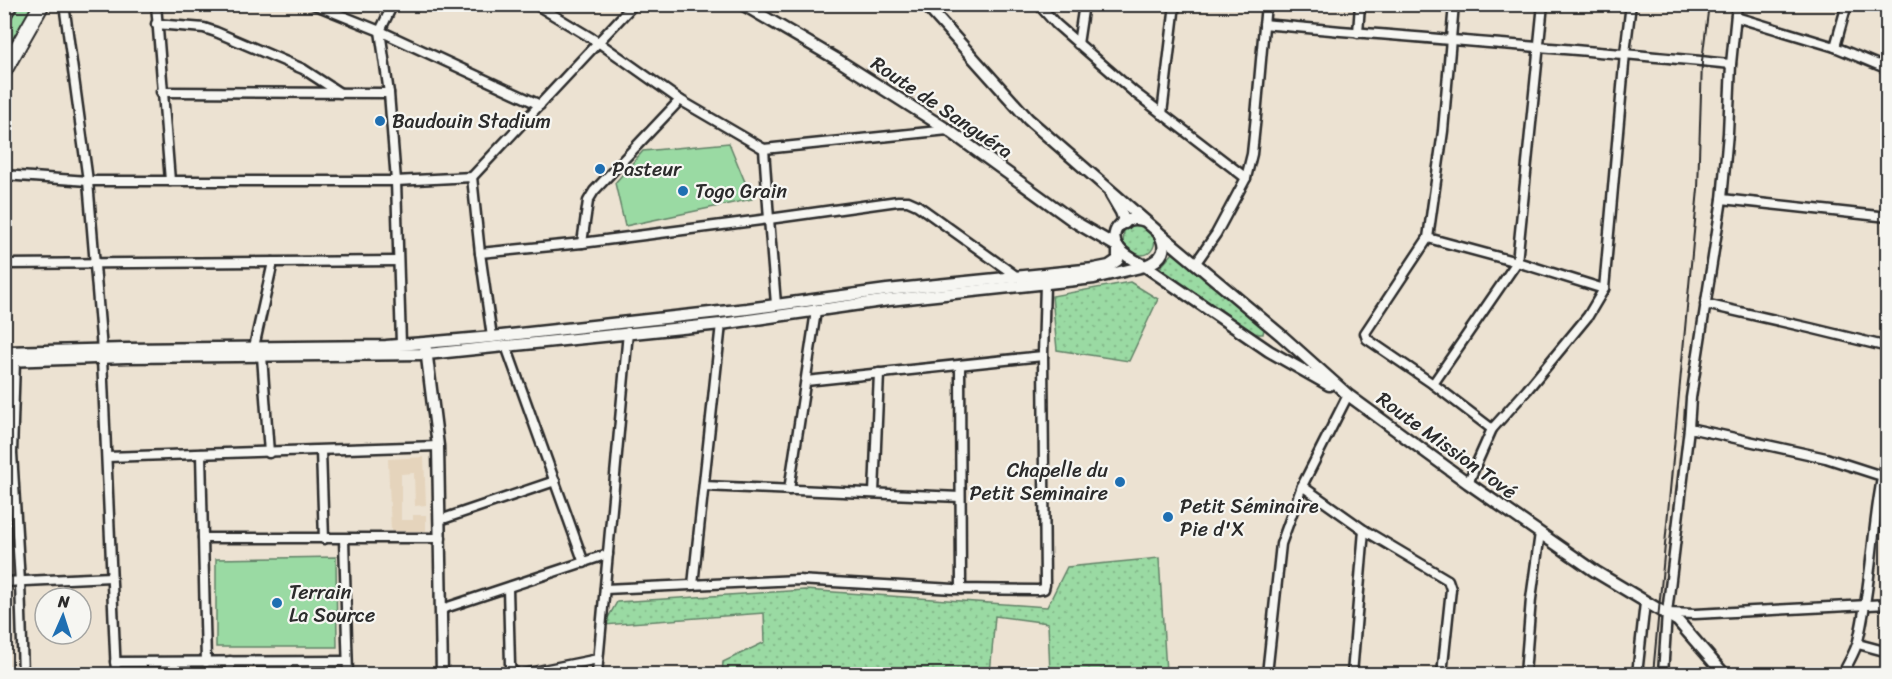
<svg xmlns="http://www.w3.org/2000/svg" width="1892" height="679" viewBox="0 0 1892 679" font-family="Sriracha,sans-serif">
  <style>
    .built { fill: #e5d4bc }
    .grass { fill: url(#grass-dots); stroke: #628267; stroke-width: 1.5 }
    .garden { fill: #9adaa3; stroke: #628267; stroke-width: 1.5 }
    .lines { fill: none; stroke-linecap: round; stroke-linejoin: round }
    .minor-casing { stroke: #2b2b2b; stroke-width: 13 }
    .tertiary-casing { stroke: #2b2b2b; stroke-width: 15 }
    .primary-casing { stroke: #2b2b2b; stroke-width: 18 }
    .minor { stroke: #f6f6f2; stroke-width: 8 }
    .tertiary { stroke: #f6f6f2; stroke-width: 10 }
    .primary { stroke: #f6f6f2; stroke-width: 14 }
    .rail { stroke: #2b2b2b; stroke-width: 2 }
    .poi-dot { fill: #1f6fb2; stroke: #f6f6f2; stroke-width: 2 }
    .labels { text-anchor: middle; stroke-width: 4.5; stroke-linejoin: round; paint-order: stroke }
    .street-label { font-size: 20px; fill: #2b2b2b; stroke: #f6f6f2 }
    .poi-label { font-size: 20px; fill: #2b2b2b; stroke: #f6f6f2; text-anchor: start }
  </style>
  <defs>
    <pattern id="grass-dots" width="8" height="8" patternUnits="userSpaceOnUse" patternTransform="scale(1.5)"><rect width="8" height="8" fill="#9adaa3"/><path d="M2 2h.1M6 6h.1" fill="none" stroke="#85bb8c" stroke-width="1.8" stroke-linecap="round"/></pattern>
  </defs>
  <rect width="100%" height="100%" fill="#ece2d2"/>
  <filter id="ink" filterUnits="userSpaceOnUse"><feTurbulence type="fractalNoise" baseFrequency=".0167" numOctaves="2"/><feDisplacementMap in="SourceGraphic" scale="12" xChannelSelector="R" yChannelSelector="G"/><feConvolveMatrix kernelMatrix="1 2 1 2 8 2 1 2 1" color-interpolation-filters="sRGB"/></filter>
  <g filter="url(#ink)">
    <polygon class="built" points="424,457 426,505 415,506 414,473 401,474 401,520 413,520 413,515 426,515 426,531 391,531 388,459"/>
    <g class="grass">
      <path d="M1134,225C1173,229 1149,277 1123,243L1124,231Z"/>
      <polygon points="1173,253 1263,326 1264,329 1263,334 1256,334 1159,269"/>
      <polygon points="1130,282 1158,299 1129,361 1057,350 1052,296"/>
      <polygon points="1159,558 1166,672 1050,673 1048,623 995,616 990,674 796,673 796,674 722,674 723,662 765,642 764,613 604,625 617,602 805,590 1047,607 1067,567"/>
    </g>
    <g class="garden">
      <polygon points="16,5 35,5 5,59 5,26"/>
      <polygon points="729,143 752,199 625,226 615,183 643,151"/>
      <polygon points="336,557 337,647 216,647 216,559"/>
    </g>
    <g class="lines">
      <g class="minor-casing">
        <g id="minor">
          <polyline points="64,4 88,181 102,350"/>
          <polyline points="156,4 170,181"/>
          <polyline points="313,4 380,31 540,105"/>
          <polyline points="393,4 380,31 389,93 396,181 401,344"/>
          <polyline points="535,4 598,42 680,100 764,149 948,130"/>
          <polyline points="1038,4 1056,24 1134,92 1246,178"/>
          <polyline points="1454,4 1443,131 1428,238 1517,262 1604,289"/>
          <polyline points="1736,17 1835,47 1888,69"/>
          <polyline points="156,24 204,28 216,32 303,69 340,93"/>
          <path d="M1264,24C1420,39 1575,48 1731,64"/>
          <polyline points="1358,33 1360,4"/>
          <polyline points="1078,44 1084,4"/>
          <polyline points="1835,47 1847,4"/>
          <polyline points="161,92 389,93"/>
          <polyline points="1162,114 1175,4"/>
          <polyline points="764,149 769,219 898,201 908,201 917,205 1016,276"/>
          <polyline points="4,175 88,181 396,181 472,177 634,4"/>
          <polyline points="472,177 480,253 492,337"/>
          <polyline points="1722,199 1888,217"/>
          <polyline points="1428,238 1365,333 1367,339 1433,384"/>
          <polyline points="582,243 588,201 594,191 680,100"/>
          <polyline points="480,253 582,243 769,219 776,304"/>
          <polyline points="4,264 398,261"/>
          <polyline points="1195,264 1216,234 1246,178 1252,154 1256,116 1266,4"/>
          <polyline points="1705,304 1810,328 1888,347"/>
          <polyline points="506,346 584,563"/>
          <polyline points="254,347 273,262"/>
          <polyline points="262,356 269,453"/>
          <polyline points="102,359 116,674"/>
          <polyline points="15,361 12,453 20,582 23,674"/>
          <polyline points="960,365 961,589"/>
          <polyline points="806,381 1043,356"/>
          <polyline points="1689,428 1826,458 1888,478"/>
          <polyline points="1492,429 1433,384 1517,262 1543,4"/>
          <polyline points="321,451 324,539"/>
          <polyline points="201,454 203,538 441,538"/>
          <polyline points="107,457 438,446"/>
          <polyline points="1468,483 1492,429 1527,390 1588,316 1604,289 1625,53 1631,4"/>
          <polyline points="704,486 960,497"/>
          <polyline points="1302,486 1364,530 1448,580 1451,589 1442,674"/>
          <polyline points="789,490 816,311"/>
          <polyline points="874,493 879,373"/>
          <polyline points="440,520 555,481"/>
          <polyline points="203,538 206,662"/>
          <polyline points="344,539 348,674"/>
          <polyline points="4,582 111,577"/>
          <polyline points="693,585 721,324"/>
          <polyline points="508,588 510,665 511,670 517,674"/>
          <polyline points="605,589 798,580 954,589 1038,590 1044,589 1045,585 1043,356 1045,283"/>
          <polyline points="442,609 608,554"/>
          <polyline points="1667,613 1695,614 1888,604"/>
          <polyline points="1858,644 1888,652"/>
          <polyline points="230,661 230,674"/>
          <polyline points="115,662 347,661"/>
          <polyline points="523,674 598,659"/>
          <polyline points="597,674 628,332"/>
          <polyline points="1267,674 1281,544 1302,486 1348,395"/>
          <polyline points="1352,674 1364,530"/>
          <polyline points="1525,674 1531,599 1540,533"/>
          <polyline points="1637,674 1645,603"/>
          <polyline points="1663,674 1667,613 1689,428 1691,398 1722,199 1728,133 1731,64 1737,4"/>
          <path d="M1843,674C1847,664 1855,653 1858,641C1873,579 1872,513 1888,451"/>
        </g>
      </g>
      <g class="tertiary-casing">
        <g id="tertiary">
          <polyline points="742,4 838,60 948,130 1075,222 1118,247"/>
          <path d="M925,4L1028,119L1158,232C1169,249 1163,259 1145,266C1136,261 1124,256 1118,247C1106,230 1127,213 1145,221"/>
          <polyline points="1111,195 1121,212 1125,223 1122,222"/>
          <polyline points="1158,232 1281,335 1348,395 1468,483 1596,572 1678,621 1724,674"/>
          <polyline points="1145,266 1269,351 1329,385"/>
          <polyline points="426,349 438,446 442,674"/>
          <polyline points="4,352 126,349 386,346 424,343 492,337 747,309 887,290 1094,269 1109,266 1118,260 1118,247"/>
          <polyline points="4,361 126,357 427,354 721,324 889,300 1094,278 1145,266"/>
        </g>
      </g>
      <g class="primary-casing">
        <g id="primary">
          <polyline points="4,14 10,4"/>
          <polyline points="4,71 42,4"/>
        </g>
      </g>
      <use href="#minor" class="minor"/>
      <use href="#tertiary" class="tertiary"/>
      <use href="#primary" class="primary"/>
      <polyline class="rail" points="1653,674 1698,189 1702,61 1709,4"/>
    </g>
  </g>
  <g class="poi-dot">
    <circle cx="380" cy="121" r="6"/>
    <circle cx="600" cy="169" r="6"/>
    <circle cx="683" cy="191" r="6"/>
    <circle cx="1120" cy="482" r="6"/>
    <circle cx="1168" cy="517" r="6"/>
    <circle cx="277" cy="603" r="6"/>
  </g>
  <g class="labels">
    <g class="street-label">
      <text transform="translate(942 107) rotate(34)" y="7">Route de Sanguéra</text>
      <text transform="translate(1447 445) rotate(36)" y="7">Route Mission Tové</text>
    </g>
    <g class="poi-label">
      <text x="392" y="128">Baudouin Stadium</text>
      <text x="612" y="176">Pasteur</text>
      <text x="695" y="198">Togo Grain</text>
      <text x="1108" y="477" text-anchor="end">Chapelle du<tspan x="1108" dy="23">Petit Seminaire</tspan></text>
      <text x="1180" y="513">Petit Séminaire<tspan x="1180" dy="23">Pie d'X</tspan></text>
      <text x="289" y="599">Terrain<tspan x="289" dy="23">La Source</tspan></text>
    </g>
  </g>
  <rect width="1892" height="679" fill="none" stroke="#f6f6f2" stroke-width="24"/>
  <rect x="12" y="12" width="1868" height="655" fill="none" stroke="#2b2b2b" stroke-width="2" filter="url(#ink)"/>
  <g transform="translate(63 616) rotate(3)"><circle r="28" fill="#f6f6f2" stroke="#a5a5a2" stroke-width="1.5"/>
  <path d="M0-4.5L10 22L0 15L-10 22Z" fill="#1f6fb2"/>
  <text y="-9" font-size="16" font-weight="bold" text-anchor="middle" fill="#2b2b2b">N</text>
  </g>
</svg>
